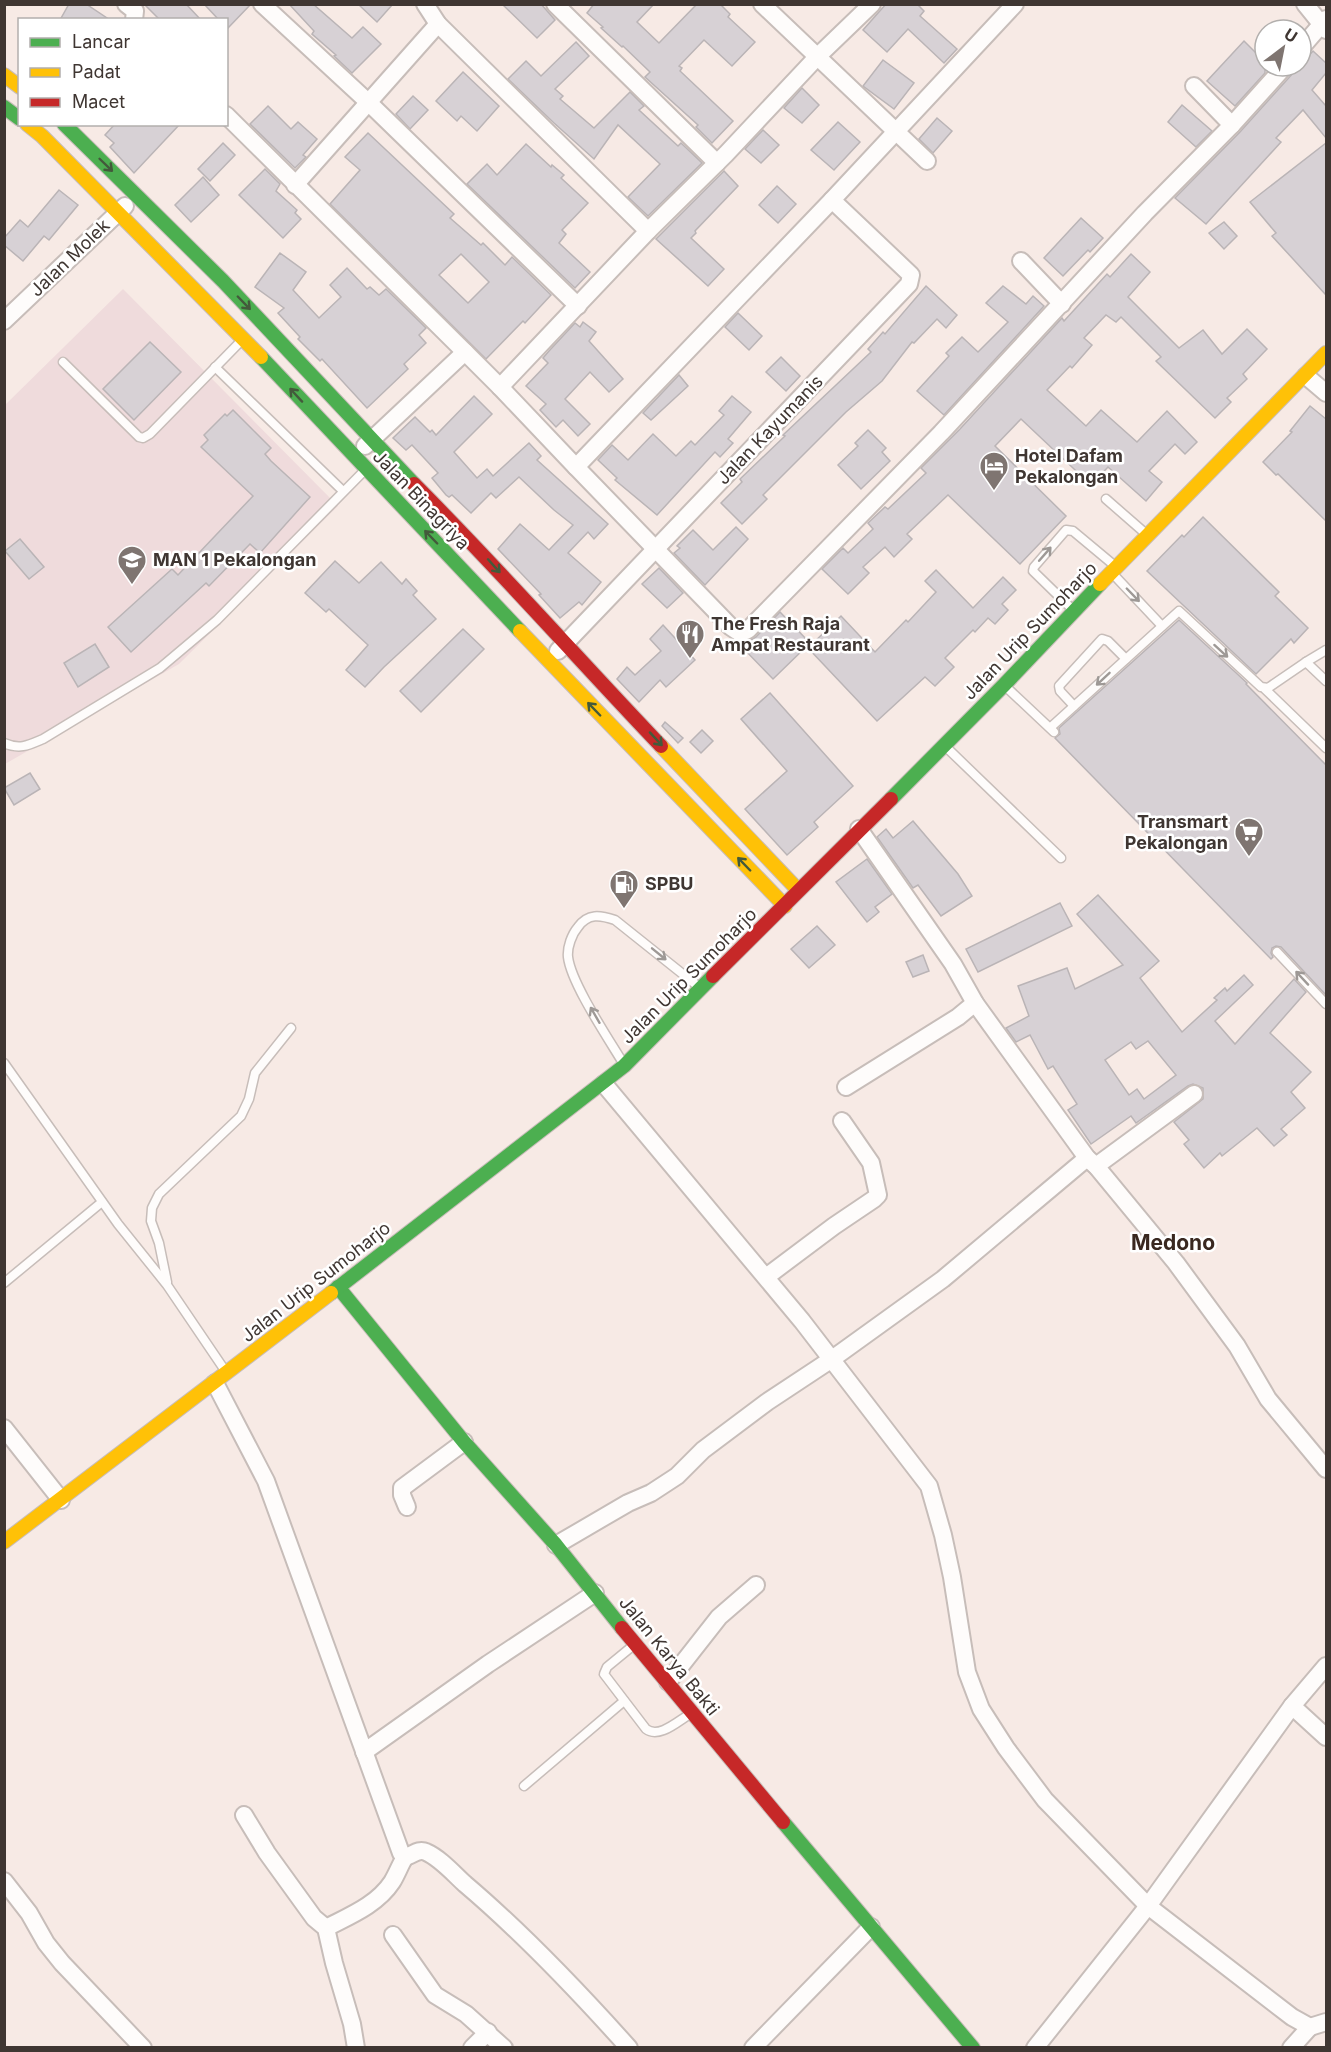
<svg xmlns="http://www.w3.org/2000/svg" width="1331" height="2052" viewBox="0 0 1331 2052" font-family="Inter,sans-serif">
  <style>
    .education { fill: #efdbdc }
    .building { fill: #d7d1d5; stroke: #bab4b6; stroke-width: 1.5; fill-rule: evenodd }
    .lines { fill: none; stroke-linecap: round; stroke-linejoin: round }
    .lane-casing { stroke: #c7bdb9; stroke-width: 11 }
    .street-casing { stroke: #c7bdb9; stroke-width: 20 }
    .fast-casing { stroke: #c7bdb9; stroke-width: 16 }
    .slow-casing { stroke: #c7bdb9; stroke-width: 16 }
    .jam-casing { stroke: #c7bdb9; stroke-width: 16 }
    .lane { stroke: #fefcfb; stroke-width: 8 }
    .street { stroke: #fefcfb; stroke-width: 16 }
    .fast { stroke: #4caf50; stroke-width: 14 }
    .slow { stroke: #ffc107; stroke-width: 14 }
    .jam { stroke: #c62828; stroke-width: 14 }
    .oneway { stroke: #435a3b }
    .oneway2 { stroke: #9e9996 }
    .labels { text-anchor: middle; stroke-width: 5; stroke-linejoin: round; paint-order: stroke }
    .street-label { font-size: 18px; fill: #3f3632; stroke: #fff }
    .poi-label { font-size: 18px; font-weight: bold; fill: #3f3632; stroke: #fff; text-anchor: start }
    .quarter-label { font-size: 21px; font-weight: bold; fill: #392820; stroke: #fff }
  </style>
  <rect width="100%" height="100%" fill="#f7eae5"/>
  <polygon class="education" points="123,289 338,506 179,664 5,764 5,405"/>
  <g class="building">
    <polygon points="69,4 86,4 110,20 60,20"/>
    <polygon points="144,4 186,4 201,20 160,20"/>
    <polygon points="204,4 251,4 228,28 226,20 219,20"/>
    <polygon points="289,4 313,4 352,38 363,27 381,44 352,73 334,56 336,55 312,34 314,31"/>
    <polygon points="358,4 393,4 377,22"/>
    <polygon points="502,4 541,4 555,20 537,38"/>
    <polygon points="594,4 654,4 637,22 659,43 697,4 720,4 730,14 728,17 755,42 732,66 704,40 679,66 682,68 680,71 733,121 712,143 696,127 698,125 645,77 650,72 623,46 622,47 601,28 603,27 587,13"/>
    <polygon points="886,4 917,4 924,11 920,16 957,49 944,63 908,29 887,52 863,30"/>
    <polygon points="1244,41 1265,62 1265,73 1235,106 1207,81"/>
    <polygon points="576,42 589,56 555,89 563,96 560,99 594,128 630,92 644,106 639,110 678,146 681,143 702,163 648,216 628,197 660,164 618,125 594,159 554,123 508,79 526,61 541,76"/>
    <polygon points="1313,51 1326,63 1326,73 1312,90 1326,106 1326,138 1303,110 1276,138 1281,142 1206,224 1175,198 1240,132"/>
    <polygon points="883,60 914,83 894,109 863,86"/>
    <polygon points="463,72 499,106 477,131 461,116 457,121 436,101"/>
    <polygon points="802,88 819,105 802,123 784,108"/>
    <polygon points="413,96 428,110 410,129 396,114"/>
    <polygon points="1182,105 1212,131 1196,147 1168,122"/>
    <polygon points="268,106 291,129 298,122 317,139 303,155 306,157 295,168 250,124"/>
    <polygon points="937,118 952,131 933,153 919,139"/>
    <polygon points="838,122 860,142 834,170 811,150"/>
    <polygon points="115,124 180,124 134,173 110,147 114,143 105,135"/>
    <polygon points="763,130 779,145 761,163 745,149"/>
    <path d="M368,133L454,214L450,218L481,245L483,243L505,265L512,257L551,295L525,323L523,321L486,359L330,204L360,170L345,157ZM461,254L489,282L468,303L439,275Z"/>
    <polygon points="223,143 235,155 210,181 198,169"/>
    <polygon points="1326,143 1326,295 1272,236 1276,233 1250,202"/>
    <polygon points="526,144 551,167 552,165 564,175 561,178 588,203 562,230 566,234 559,243 590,272 575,288 467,184 487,164 497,175"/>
    <polygon points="265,169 280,184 276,191 297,210 295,213 301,219 283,238 239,195"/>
    <polygon points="724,171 738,186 695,231 696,233 691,238 724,269 708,286 656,239"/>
    <polygon points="203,177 219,195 191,222 175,205"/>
    <polygon points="777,186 796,204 778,223 759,205"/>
    <polygon points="59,190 78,205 49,240 44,236 23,261 4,245 4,238 20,220 28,227"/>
    <polygon points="1081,218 1103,238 1090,252 1088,250 1063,276 1044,258"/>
    <polygon points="1224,222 1237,236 1224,249 1209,233"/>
    <polygon points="280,253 306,272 293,290 319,318 341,297 330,285 347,268 367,289 370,287 379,295 386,289 426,328 419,335 426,343 404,364 408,369 367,408 322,359 320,361 298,339 300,337 278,313 284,308 255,287"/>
    <polygon points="1131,254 1150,272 1128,297 1179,348 1203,330 1222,354 1247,329 1267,349 1243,374 1247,379 1227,398 1231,402 1215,418 1156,361 1161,357 1121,317 1116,322 1106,315 1084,338 1092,345 1072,368 1070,366 1047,390 1086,426 1101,410 1137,442 1167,411 1197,442 1185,454 1175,444 1149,471 1162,482 1146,501 1108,467 1091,485 1021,419 995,446 1066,516 1020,564 948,495 907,534 912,539 894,557 885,547 863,567 869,573 848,594 822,569 843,548 848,553 873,529 868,523 885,507 888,509 926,473 921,468 960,429 1062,318 1064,321 1107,274 1110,277"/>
    <polygon points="926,286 957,315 946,328 937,319 914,343 912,342 882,381 846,412 763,495 767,499 742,524 721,503 742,482 740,479 785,436 783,435 871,352 868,349 883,332 885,334"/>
    <polygon points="1003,286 1026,304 1033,296 1044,306 944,415 917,391 949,356 946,353 962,337 978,352 1008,322 986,303"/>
    <polygon points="738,313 762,336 749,350 725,327"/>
    <polygon points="583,322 596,332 589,341 623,379 609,392 590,372 565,399 590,424 578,436 563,420 556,427 540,410 546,404 526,386 548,363 543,358 549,351 575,323 580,327"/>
    <polygon points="150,342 181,372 134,420 103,389"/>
    <polygon points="781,357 800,376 786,391 766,372"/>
    <polygon points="679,375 688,386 651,420 643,413"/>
    <polygon points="474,396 492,414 454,452 477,478 487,469 493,476 529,443 541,456 537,460 608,524 594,539 588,532 568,553 601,582 582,605 579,602 560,618 539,595 541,594 498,549 520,524 549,550 573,525 554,510 519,477 496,498 491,493 471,513 452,495 449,497 446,495 432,478 438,473 412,445 406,450 393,438 415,417 430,432 432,430 436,435"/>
    <polygon points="732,396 751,412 728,439 733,443 720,457 715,452 657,515 615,480 617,478 598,460 612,445 628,460 653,434 676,456 691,441 695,445 724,415 719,411"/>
    <polygon points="1310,406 1326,419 1326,521 1278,474 1276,475 1263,462 1292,432 1290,431"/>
    <polygon points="233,410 271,448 265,454 271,461 310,497 260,553 250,544 209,586 206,583 131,652 108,627 172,569 178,575 253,496 201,447 208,440 204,435 225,414 227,416"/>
    <polygon points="868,430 886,448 882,452 890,461 861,489 838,465 858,446 855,443"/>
    <polygon points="1203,517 1279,592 1275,596 1308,628 1294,643 1291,639 1256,674 1147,571 1182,535 1184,537"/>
    <polygon points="736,527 748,539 705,585 674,553 680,548 677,546 693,530 713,550"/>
    <polygon points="20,539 44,567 29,579 5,551"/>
    <polygon points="335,561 359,583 381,562 402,584 406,579 417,591 413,595 436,619 384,667 365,687 346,670 368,645 329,609 326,612 305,593"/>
    <polygon points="659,568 683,593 667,608 642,584"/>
    <polygon points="936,570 973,608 1003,577 1016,590 1002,604 1008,610 995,624 988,618 975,632 973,630 945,658 954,667 935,686 925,677 877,721 808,648 841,616 875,652 906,620 908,622 936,592 925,581"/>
    <polygon points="780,612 810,643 773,679 741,646 756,637"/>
    <polygon points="1179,620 1247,683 1246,684 1326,765 1326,995 1281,947 1276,946 1272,948 1271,953 1273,957 1271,959 1055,738 1060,734 1059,728"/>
    <polygon points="663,625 695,660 666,687 660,680 639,702 617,679 627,667 635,675 661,651 650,639"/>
    <polygon points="463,629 484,649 421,712 400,691"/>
    <polygon points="95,644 109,667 78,687 64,663"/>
    <polygon points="770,693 853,786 814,822 818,827 787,855 745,809 787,771 741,719"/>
    <polygon points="665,722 683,738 678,743 662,726"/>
    <polygon points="702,730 713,741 701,753 690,742"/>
    <polygon points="30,773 40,789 14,805 4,788"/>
    <polygon points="913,821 958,874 972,896 941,916 918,885 913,888 877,837 886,829 893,838"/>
    <polygon points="867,859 892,894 875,907 879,912 867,922 836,882"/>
    <path d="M1098,895L1159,961L1140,978L1182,1032L1217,1000L1214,998L1225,988L1227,991L1244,975L1253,985L1215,1021L1235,1044L1294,979L1306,992L1270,1033L1311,1072L1291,1092L1305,1108L1281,1129L1287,1135L1274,1146L1257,1128L1222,1156L1220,1153L1204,1168L1184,1144L1189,1140L1174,1122L1203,1099V1088L1193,1084L1188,1086L1136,1123L1131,1116L1091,1144L1068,1110L1077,1104L1053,1066L1048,1069L1030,1035L1016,1042L1006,1028L1029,1016L1018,986L1067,968L1075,989L1123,965L1077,914ZM1148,1041L1176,1075L1144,1099L1137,1089L1129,1095L1105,1060L1131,1042L1136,1049Z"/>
    <polygon points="1060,903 1072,926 978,972 966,949"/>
    <polygon points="817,926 835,945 809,968 791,949"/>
    <polygon points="923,955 929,971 913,977 906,962"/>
  </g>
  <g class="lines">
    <g class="lane-casing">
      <g id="lane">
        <polyline points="63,362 139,437 143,438 150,434 243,339"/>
        <polyline points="215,367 343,491"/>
        <polyline points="1106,499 1145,533"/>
        <polyline points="1113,574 1162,626"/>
        <polyline points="1072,609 1033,571 1034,567 1066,530 1073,531 1115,566"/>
        <polyline points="1306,662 1326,650"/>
        <polyline points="1004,685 1054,732"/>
        <polyline points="1265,689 1326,748"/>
        <polyline points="1074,706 1060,691 1059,686 1102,639 1108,641 1126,659"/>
        <polyline points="1051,727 1179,611 1261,687 1268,688 1306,662 1326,681"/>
        <path d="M4,743C20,750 29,745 43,739L160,668L217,620L365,470"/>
        <polyline points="946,747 1061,858"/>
        <polyline points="1277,952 1326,1004"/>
        <polyline points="4,1063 118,1224 167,1285 226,1372"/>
        <path d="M623,1063C608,1038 571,983 568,957C567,947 572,934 578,927C588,913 600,915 615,920L699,987"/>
        <polyline points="167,1282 159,1243 151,1221 152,1208 159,1194 241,1116 249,1099 255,1073 291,1028"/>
        <polyline points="4,1283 102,1202"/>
        <path d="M635,1644L607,1667L604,1674L646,1729C659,1739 678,1721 690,1714"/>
        <polyline points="524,1786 624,1701"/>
      </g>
    </g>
    <g class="street-casing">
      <g id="street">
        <polyline points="126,4 135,11 134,20"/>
        <polyline points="262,4 368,102 578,306"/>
        <polyline points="425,4 438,24 648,231"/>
        <polyline points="555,4 717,163"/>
        <polyline points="762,4 927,161"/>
        <polyline points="1305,4 1326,30"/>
        <polyline points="1301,48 1326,19"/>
        <polyline points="1194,86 1232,125"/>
        <polyline points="226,115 465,352"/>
        <polyline points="295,185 438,24"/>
        <polyline points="1021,261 1062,304"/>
        <polyline points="4,321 125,206"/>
        <polyline points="1306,376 1326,393"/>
        <polyline points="500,387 576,467 832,200 1015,4"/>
        <polyline points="365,446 465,352 500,387 648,231 726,154 818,56 872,4"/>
        <polyline points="576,467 731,627 740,633 748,630 941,433 1145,213 1232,125 1285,66"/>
        <polyline points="558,651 909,284 911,275 832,200"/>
        <polyline points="859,829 953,964 975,1003 1087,1158 1096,1166 1176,1263 1237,1346 1268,1399 1326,1469"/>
        <polyline points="604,1084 802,1321 929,1486 943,1535 952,1577 967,1672 981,1709 1006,1748 1045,1800 1148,1906 1292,2017 1310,2027 1291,2048"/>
        <polyline points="846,1087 958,1017 975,1003"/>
        <polyline points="1096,1166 1194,1094"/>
        <polyline points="766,1277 834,1226 874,1199 878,1195 871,1163 842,1121"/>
        <path d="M215,1383L266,1481L401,1853L405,1857C412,1856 418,1848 426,1852C440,1858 454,1874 465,1884C524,1934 577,1990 629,2048"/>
        <polyline points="4,1428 61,1500"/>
        <polyline points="407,1507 402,1495 402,1488 464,1442"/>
        <polyline points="556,1545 628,1503 651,1493 677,1476 703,1450 767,1402 832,1359 943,1279 1087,1158"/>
        <polyline points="668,1682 719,1617 756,1585"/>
        <polyline points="1292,1706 1326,1737"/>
        <polyline points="364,1752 488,1664 595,1593"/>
        <polyline points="244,1815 267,1853 314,1918 326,1928 334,1963 352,2024 356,2048"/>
        <polyline points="4,1881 29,1913 46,1943 62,1963 143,2048"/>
        <path d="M326,1928C349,1916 377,1905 392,1882C397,1874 400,1865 405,1857"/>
        <polyline points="393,1935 435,1995 466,2014 504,2048"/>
        <polyline points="1310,2027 1326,2022"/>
        <polyline points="472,2048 488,2032"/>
        <polyline points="753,2048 871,1927"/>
        <polyline points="1035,2048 1148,1906 1292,1706 1326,1666"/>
      </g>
    </g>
    <g class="fast-casing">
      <g id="fast">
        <polyline points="4,107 20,119"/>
        <polyline points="64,124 223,281 414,484"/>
        <polyline points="261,357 520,631"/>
        <polyline points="891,799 1004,685 1100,584"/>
        <polyline points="338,1287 464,1442 556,1545 622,1628"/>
        <polyline points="331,1293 624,1066 713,976"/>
        <polyline points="783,1822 973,2048"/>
      </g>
    </g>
    <g class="slow-casing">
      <g id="slow">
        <polyline points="4,75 20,87"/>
        <polyline points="27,124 42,136 261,357"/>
        <polyline points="1100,584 1326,353"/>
        <polyline points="520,631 785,906"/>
        <polyline points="661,746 798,890"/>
        <polyline points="4,1542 331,1293"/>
      </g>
    </g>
    <g class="jam-casing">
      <g id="jam">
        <path d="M414,484C499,569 578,659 661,746"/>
        <polyline points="713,976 891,799"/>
        <polyline points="622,1628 783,1822"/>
      </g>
    </g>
    <use href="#lane" class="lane"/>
    <use href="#street" class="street"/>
    <use href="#fast" class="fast"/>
    <use href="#slow" class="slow"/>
    <use href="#jam" class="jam"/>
  </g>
  <defs><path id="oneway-shaft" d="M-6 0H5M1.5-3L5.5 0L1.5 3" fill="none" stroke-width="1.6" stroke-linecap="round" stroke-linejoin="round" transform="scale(1.5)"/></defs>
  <g class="oneway">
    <use href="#oneway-shaft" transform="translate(106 165) rotate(44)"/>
    <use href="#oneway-shaft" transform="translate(244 303) rotate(46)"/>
    <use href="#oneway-shaft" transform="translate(296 395) rotate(-133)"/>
    <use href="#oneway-shaft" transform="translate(431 537) rotate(-134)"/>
    <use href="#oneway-shaft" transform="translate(494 566) rotate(48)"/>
    <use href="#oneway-shaft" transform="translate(594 709) rotate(-134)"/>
    <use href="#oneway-shaft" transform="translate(656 739) rotate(47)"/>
    <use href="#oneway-shaft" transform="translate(744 864) rotate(-134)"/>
  </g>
  <g class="oneway2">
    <use href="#oneway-shaft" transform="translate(1045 554) rotate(-49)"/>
    <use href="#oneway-shaft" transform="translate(1133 595) rotate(46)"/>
    <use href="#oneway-shaft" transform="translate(1221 651) rotate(42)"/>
    <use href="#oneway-shaft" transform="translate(1103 679) rotate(137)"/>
    <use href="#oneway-shaft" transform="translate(659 954) rotate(39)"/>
    <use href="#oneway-shaft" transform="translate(1302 978) rotate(-133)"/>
    <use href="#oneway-shaft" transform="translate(595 1015) rotate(-120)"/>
  </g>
  <defs>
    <g id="hotel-pin" transform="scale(1.5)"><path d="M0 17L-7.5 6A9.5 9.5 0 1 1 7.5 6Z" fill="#7f7571" stroke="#fff"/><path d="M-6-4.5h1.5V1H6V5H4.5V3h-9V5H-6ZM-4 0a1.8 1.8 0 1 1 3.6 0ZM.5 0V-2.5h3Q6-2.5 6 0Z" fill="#fff"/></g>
    <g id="school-pin" transform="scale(1.5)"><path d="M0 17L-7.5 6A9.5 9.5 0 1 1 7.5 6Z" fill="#7f7571" stroke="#fff"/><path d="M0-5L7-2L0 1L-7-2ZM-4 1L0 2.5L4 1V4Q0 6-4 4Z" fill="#fff"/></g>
    <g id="restaurant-pin" transform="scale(1.5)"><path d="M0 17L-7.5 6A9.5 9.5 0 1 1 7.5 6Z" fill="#7f7571" stroke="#fff"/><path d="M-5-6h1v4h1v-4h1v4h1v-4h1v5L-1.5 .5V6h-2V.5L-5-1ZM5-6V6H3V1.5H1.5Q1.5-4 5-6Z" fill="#fff"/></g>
    <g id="supermarket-pin" transform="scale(1.5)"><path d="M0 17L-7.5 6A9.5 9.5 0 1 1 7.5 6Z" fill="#7f7571" stroke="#fff"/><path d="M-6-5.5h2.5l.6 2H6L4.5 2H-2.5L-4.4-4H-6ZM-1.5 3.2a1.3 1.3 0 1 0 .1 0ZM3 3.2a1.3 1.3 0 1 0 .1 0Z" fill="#fff"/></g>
    <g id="fuel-pin" transform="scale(1.5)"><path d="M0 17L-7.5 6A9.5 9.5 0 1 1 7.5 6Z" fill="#7f7571" stroke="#fff"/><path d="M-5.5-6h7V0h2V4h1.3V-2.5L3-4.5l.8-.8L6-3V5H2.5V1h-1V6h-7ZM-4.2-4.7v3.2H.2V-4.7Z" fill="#fff"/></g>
  </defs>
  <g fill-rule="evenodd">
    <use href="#hotel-pin" x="994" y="466"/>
    <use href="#school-pin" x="132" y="560"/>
    <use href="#restaurant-pin" x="690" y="634"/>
    <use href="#supermarket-pin" x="1249" y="832"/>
    <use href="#fuel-pin" x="624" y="884"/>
  </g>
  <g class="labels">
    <g class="street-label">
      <text transform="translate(70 258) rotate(-44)" y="6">Jalan Molek</text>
      <text transform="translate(770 430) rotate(-46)" y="6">Jalan Kayumanis</text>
      <text transform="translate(421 500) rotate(46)" y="6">Jalan Binagriya</text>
      <text transform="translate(1030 631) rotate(-46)" y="6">Jalan Urip Sumoharjo</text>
      <text transform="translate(689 976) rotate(-45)" y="6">Jalan Urip Sumoharjo</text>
      <text transform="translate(316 1282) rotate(-38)" y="6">Jalan Urip Sumoharjo</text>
      <text transform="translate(669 1656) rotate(51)" y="6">Jalan Karya Bakti</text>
    </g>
    <g class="poi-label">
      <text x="1015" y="462">Hotel Dafam<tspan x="1015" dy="21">Pekalongan</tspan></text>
      <text x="153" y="566">MAN 1 Pekalongan</text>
      <text x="711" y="630">The Fresh Raja<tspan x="711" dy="21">Ampat Restaurant</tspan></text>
      <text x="1228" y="828" text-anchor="end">Transmart<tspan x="1228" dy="21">Pekalongan</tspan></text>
      <text x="645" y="890">SPBU</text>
    </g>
    <g class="quarter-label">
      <text x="1173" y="1250">Medono</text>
    </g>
  </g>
  <rect width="1331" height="2052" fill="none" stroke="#3f3632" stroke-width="12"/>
  <rect x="18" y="18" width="210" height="108" fill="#ffffff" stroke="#b2afad" stroke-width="1.5"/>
  <rect x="30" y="38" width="30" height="9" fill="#4caf50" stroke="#b2afad" stroke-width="1.5"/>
  <text x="72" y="48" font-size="18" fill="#3f3632">Lancar</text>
  <rect x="30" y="68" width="30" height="9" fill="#ffc107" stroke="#b2afad" stroke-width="1.5"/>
  <text x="72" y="78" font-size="18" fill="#3f3632">Padat</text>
  <rect x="30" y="98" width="30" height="9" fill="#c62828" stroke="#b2afad" stroke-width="1.5"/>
  <text x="72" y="108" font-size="18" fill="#3f3632">Macet</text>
  <g transform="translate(1283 48) rotate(32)"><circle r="28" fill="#ffffff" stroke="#b2afad" stroke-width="1.5"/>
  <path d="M0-4.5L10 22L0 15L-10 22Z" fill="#7f7571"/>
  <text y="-9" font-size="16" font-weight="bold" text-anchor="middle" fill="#3f3632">U</text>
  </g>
</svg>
